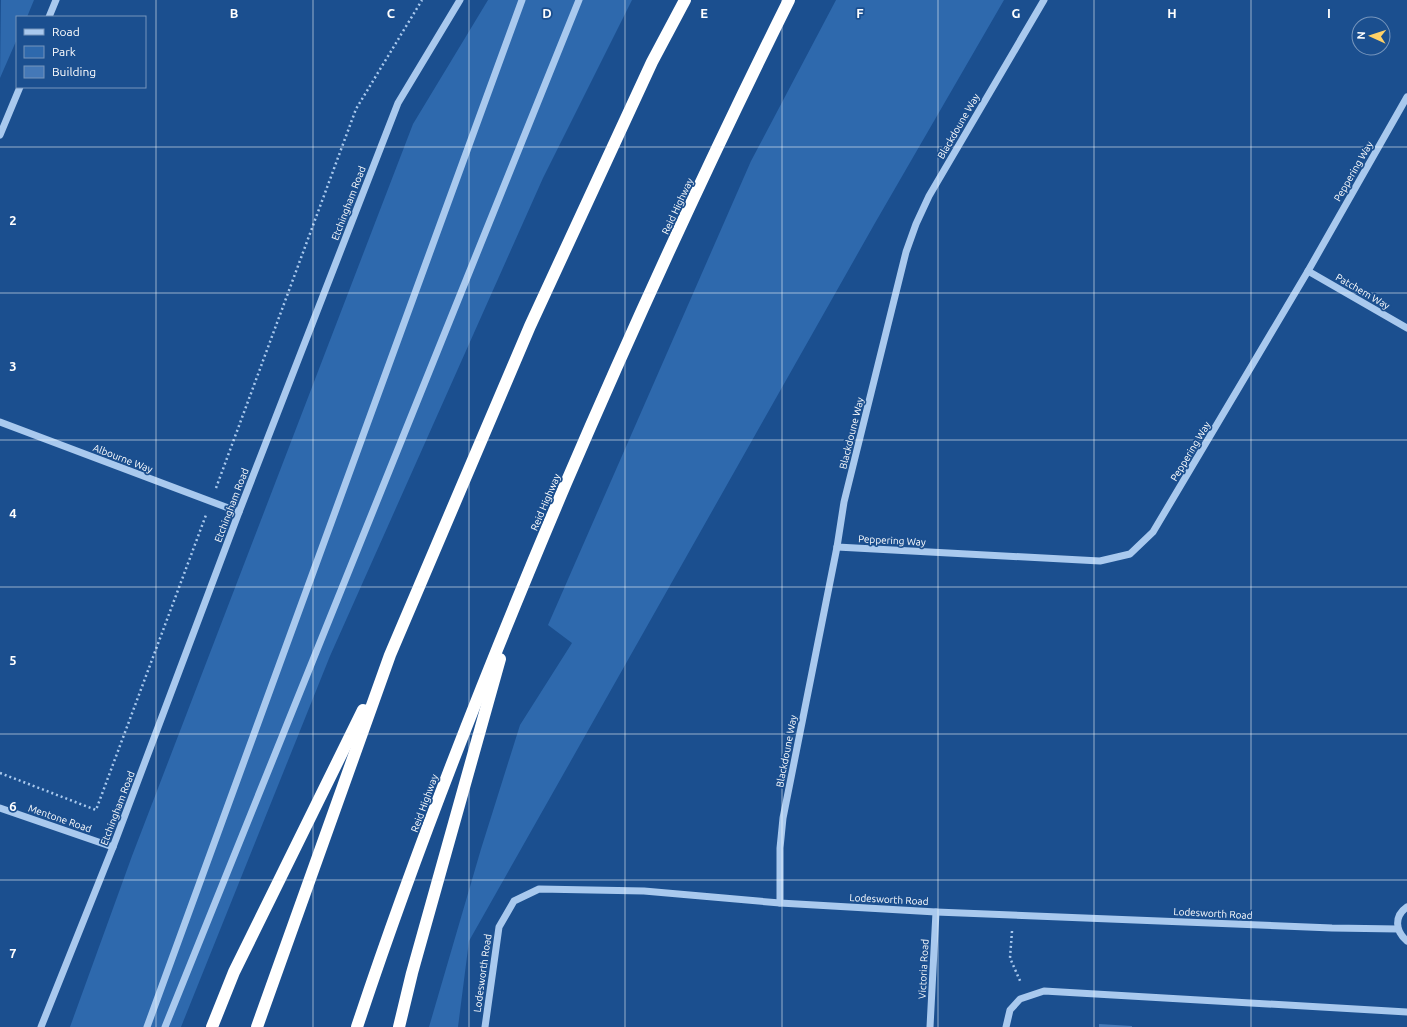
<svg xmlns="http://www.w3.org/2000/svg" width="1407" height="1027" viewBox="0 0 1407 1027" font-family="Ubuntu,sans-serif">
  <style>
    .green { fill: #2e69ad }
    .building { fill: #4478b7 }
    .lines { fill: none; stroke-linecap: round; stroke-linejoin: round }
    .path { stroke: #a9c9ee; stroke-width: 2.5; stroke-dasharray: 2 3; stroke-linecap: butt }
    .minor { stroke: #a9c9ee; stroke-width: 7 }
    .highway { stroke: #fff; stroke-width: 12 }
    .grid { fill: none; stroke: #fff; stroke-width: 1; stroke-opacity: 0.55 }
    .labels { text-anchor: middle; stroke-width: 3.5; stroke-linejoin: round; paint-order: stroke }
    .street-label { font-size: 10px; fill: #fff; stroke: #1b4f8f }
    .grid-label { font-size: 13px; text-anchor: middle; font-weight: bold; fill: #fff; stroke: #1b4f8f; stroke-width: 3.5; stroke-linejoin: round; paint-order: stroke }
  </style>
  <rect width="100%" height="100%" fill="#1b4f8f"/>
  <g class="green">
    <polygon points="1,0 34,0 27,17 17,17 17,39 0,78"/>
    <polygon points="488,0 632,0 543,178 330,656 181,1027 70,1027 132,856 413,124"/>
    <polygon points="836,0 1004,0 875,223 469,941 458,1027 429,1027 481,849 520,725 572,643 548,625 751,161"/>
  </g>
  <polygon class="building" points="1099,1024 1132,1026 1132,1027 1099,1027"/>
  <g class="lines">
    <g class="path">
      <polyline points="216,488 356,109 422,0"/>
      <polyline points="0,773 96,810 206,515"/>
      <polyline points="1012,931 1010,958 1021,983"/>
    </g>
    <g class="minor">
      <polyline points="49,17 56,0"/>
      <polyline points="0,135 20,87"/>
      <polyline points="1308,271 1407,328"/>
      <polyline points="0,422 239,512"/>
      <polyline points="837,547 1100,561 1130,554 1153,532 1308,271 1407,97"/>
      <polyline points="0,808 113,847"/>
      <polyline points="780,903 780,848 783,818 837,547 844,502 906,252 916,224 929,196 1044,0"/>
      <path d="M1407,907C1394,916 1395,931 1407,941"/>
      <polyline points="41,1027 113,847 239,512 398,103 460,0"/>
      <polyline points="147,1027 522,0"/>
      <polyline points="165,1027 579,0"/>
      <polyline points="485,1027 499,927 514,901 539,889 644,891 780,903 936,912 1332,928 1398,929"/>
      <polyline points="930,1027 936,912"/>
      <polyline points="1006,1027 1010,1010 1020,999 1044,991 1407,1012"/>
    </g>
    <g class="highway">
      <polyline points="212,1027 234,972 363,710"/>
      <polyline points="257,1027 390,655 530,326 652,62 685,0"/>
      <path d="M357,1027C418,843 490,662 566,483C636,320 710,159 789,0"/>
      <polyline points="399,1027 412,973 500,659"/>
    </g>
  </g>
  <path class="grid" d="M156,0V1027M313,0V1027M469,0V1027M625,0V1027M782,0V1027M938,0V1027M1094,0V1027M1251,0V1027M0,147H1407M0,293H1407M0,440H1407M0,587H1407M0,734H1407M0,880H1407"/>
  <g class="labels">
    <g class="street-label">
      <text transform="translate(958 126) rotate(-60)" y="4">Blackdoune Way</text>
      <text transform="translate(1353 171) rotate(-60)" y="4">Peppering Way</text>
      <text transform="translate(348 203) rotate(-69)" y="4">Etchingham Road</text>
      <text transform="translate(677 206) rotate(-65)" y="4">Reid Highway</text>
      <text transform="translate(1363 291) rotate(30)" y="4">Patchem Way</text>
      <text transform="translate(851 433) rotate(-76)" y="4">Blackdoune Way</text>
      <text transform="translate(1190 451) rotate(-59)" y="4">Peppering Way</text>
      <text transform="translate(123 458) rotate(21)" y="4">Albourne Way</text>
      <text transform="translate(545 502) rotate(-67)" y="4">Reid Highway</text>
      <text transform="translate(231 505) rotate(-69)" y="4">Etchingham Road</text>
      <text transform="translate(892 540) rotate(3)" y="4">Peppering Way</text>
      <text transform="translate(786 751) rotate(-79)" y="4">Blackdoune Way</text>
      <text transform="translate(424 803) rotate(-70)" y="4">Reid Highway</text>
      <text transform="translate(117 808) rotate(-69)" y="4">Etchingham Road</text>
      <text transform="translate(60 818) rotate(19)" y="4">Mentone Road</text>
      <text transform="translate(889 899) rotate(3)" y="4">Lodesworth Road</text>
      <text transform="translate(1213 913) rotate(3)" y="4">Lodesworth Road</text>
      <text transform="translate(923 969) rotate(-87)" y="4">Victoria Road</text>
      <text transform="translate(482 973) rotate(-82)" y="4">Lodesworth Road</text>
    </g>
  </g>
  <g class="grid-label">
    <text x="234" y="18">B</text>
    <text x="391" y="18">C</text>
    <text x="547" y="18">D</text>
    <text x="704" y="18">E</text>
    <text x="860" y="18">F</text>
    <text x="1016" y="18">G</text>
    <text x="1172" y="18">H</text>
    <text x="1329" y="18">I</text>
    <text x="13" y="225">2</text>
    <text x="13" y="371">3</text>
    <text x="13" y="518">4</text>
    <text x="13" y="665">5</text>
    <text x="13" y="811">6</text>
    <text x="13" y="958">7</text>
  </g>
  <rect x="16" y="16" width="130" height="72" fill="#1b4f8f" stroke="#7695bc"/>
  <rect x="24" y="29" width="20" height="6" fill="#a9c9ee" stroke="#7695bc"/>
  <text x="52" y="36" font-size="12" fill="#ffffff">Road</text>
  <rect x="24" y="46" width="20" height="12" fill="#2e69ad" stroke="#7695bc"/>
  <text x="52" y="56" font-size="12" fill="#ffffff">Park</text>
  <rect x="24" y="66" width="20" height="12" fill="#4478b7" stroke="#7695bc"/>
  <text x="52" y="76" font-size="12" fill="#ffffff">Building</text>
  <g transform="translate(1371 36) rotate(273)"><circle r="19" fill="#1b4f8f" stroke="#7695bc"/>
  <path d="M0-3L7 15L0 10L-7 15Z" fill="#ffd166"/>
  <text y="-6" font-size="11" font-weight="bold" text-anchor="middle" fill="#ffffff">N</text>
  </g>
</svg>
